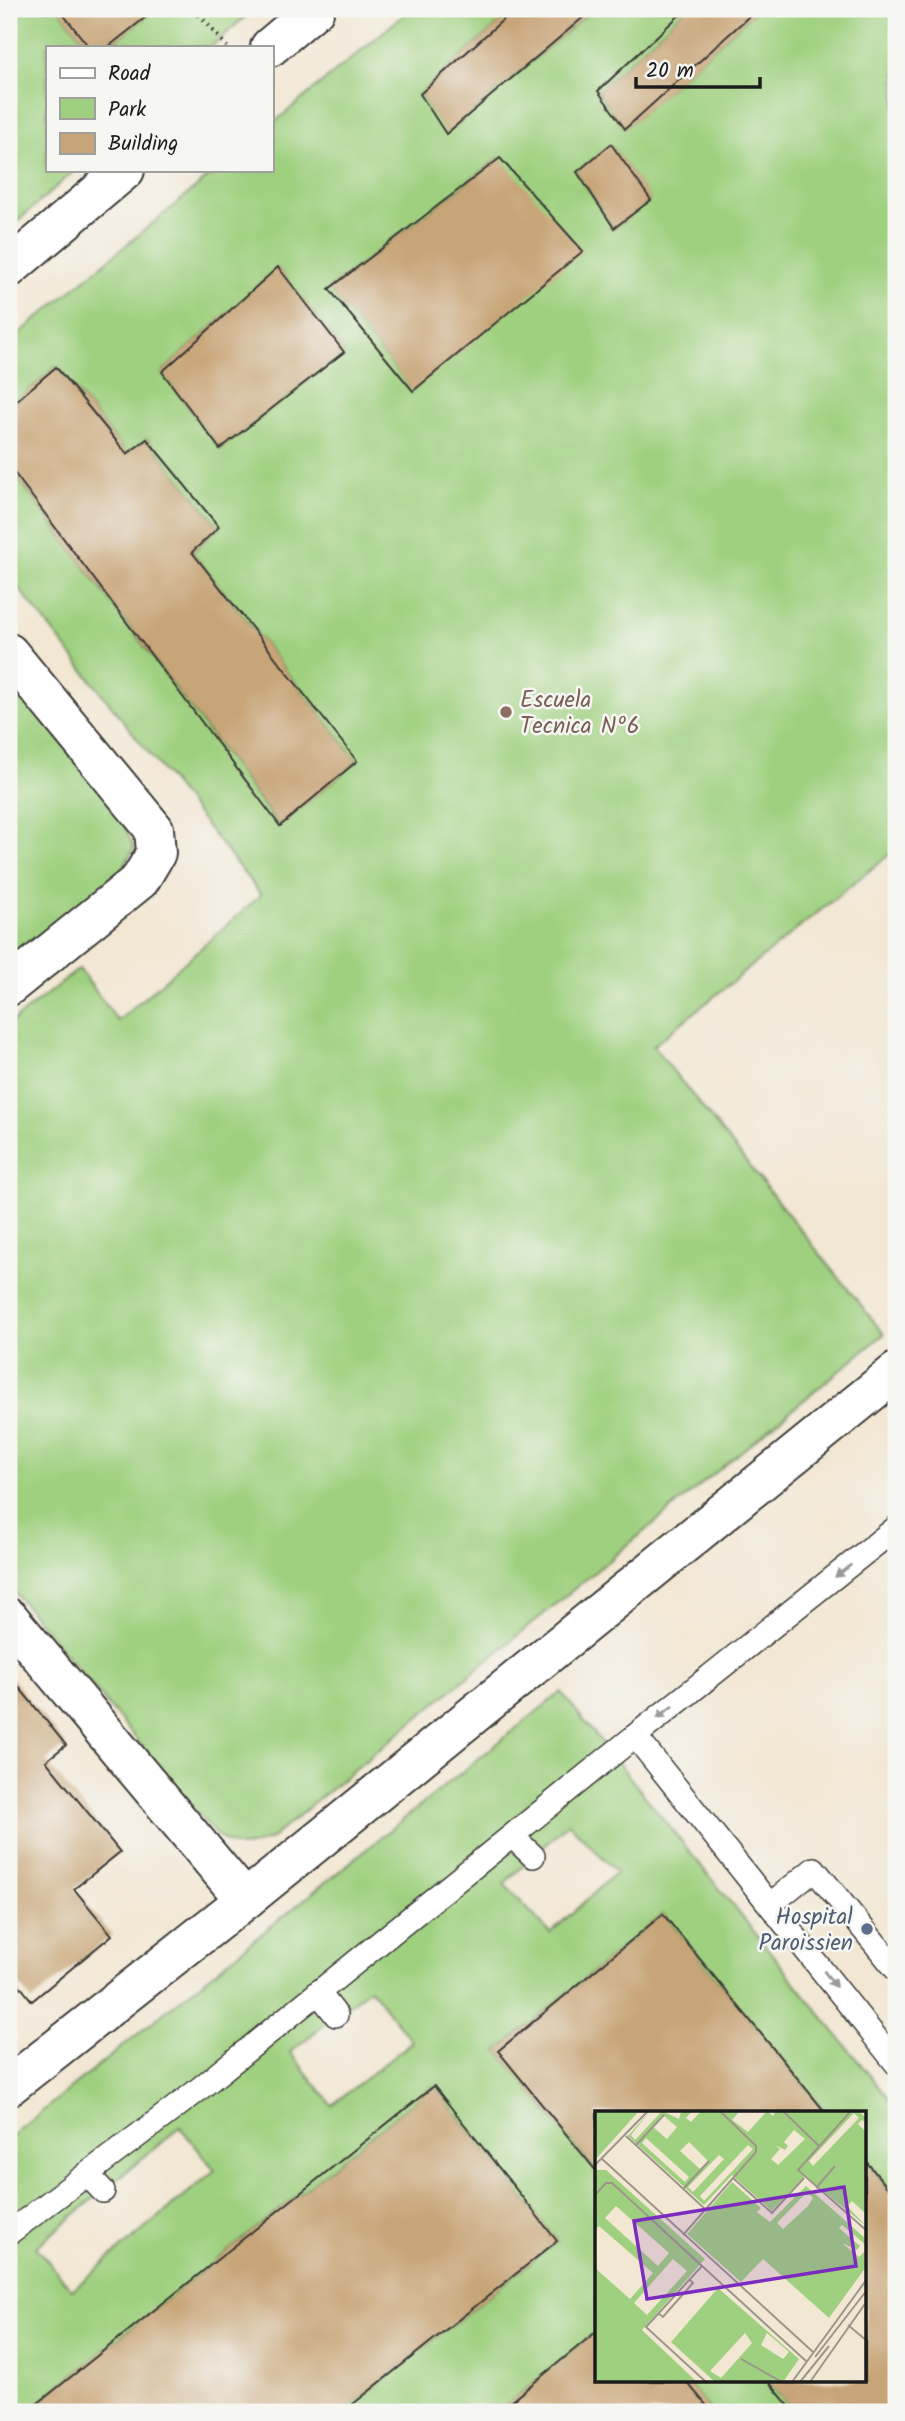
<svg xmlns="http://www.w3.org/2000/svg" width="905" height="2421" viewBox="0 0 905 2421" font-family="Kalam,sans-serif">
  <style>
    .green { fill: #9fd07f; stroke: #5e764e; stroke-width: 2; fill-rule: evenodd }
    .building { fill: #c8a578 }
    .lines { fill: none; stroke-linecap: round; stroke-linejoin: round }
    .service-casing { stroke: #3c3a37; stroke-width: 26 }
    .minor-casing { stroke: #3c3a37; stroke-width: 42 }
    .tertiary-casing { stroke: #3c3a37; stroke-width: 42 }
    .path { stroke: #3c3a37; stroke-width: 4.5; stroke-dasharray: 2 5; stroke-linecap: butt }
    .service { stroke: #fff; stroke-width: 23 }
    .minor { stroke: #fff; stroke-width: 38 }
    .tertiary { stroke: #fff; stroke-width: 38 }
    .oneway { fill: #999 }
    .education-dot { fill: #8d6e63; stroke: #f6f6f2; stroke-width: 2.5 }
    .service-dot { fill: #5c6f8a; stroke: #f6f6f2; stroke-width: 2.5 }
    .labels { text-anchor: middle; stroke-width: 5; stroke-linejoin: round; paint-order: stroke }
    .education-label { font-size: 23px; fill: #785e54; stroke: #f6f6f2; text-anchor: start }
    .service-label { font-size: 23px; fill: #4e5e75; stroke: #f6f6f2; text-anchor: end }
    .inset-road { fill: none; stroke: #9c968a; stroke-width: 2 }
    .view { fill: #7b2cbf; fill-opacity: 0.15; stroke: #7b2cbf; stroke-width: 3.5 }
    .inset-edge { fill: none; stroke: #1c1c1c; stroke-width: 3.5 }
  </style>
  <rect width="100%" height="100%" fill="#f6f6f2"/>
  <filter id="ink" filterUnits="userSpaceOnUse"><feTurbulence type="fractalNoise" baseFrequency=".0143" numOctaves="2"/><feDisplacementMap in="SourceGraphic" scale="14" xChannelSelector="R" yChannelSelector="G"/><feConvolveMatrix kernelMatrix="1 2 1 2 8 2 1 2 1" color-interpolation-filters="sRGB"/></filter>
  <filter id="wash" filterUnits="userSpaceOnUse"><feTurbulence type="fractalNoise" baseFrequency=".00686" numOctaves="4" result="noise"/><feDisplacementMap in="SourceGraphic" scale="28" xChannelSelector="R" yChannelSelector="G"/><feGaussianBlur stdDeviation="1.57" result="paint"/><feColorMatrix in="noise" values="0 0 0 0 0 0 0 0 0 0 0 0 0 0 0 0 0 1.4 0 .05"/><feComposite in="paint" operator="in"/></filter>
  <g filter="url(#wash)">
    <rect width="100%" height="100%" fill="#f2e7d3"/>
    <g class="green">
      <polygon points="9,9 59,9 89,47 47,47 47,170 75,170 9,229"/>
      <polygon points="156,9 254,9 211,47 108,47"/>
      <path d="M411,9H515L420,94L447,133L593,9H686L598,91L625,128L757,9H896V849L653,1046L884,1334L269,1840C244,1849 237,1851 215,1834L9,1586V1024L79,969L118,1021L261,895L9,576V466L279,826L357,761L192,552L219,527L147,439L127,454L56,367L9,407V342L217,170H271V125ZM611,145L650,200L614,228L577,172ZM499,158H500L413,390L329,289ZM278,268L344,352L220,449L162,372Z"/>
      <polygon points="9,678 119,812 134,848 119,876 9,963"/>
      <path d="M561,1692L896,2108V2198L865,2160V2113H826L663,1914L498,2051L597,2172V2331L498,2412H343L557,2241L434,2086L27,2412H9V2138ZM568,1823L617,1872L550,1933L504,1884ZM370,1988L412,2042L332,2105L290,2052ZM180,2127L215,2170L72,2290L36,2247Z"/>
      <polygon points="686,2381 768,2381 794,2412 712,2412"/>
    </g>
    <g id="blocks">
      <g class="building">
        <polygon points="59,9 156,9 108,47 89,47"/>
        <polygon points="515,9 593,9 446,134 420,94"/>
        <polygon points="686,9 757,9 625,129 598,91"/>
        <polygon points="611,144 651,200 614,228 577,172"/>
        <polygon points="500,158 583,251 413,391 329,289"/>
        <polygon points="278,267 344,352 220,449 162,372"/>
        <polygon points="56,367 127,454 147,439 219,527 192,552 357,761 280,826 9,466 9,407"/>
        <polygon points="9,1675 66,1745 46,1761 120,1852 74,1889 112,1935 32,2001 9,1972"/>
        <polygon points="663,1914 826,2113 597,2113 597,2172 498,2051"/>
        <polygon points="434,2086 557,2241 343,2412 27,2412"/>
        <polygon points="865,2160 896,2198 896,2412 794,2412 768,2381 865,2381"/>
        <polygon points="597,2331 597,2381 686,2381 712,2412 498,2412"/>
      </g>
    </g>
  </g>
  <g filter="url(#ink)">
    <use href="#blocks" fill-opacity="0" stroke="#3c3a37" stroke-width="2"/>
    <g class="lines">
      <g class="service-casing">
        <g id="service">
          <polyline points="896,1528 635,1736 896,2063"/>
          <polyline points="512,1836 533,1856"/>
          <polyline points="771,1904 814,1869 896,1969"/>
          <polyline points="318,1992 336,2015"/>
          <polyline points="87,2174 103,2191"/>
          <polyline points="9,2233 193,2094 635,1736"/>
        </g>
      </g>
      <g class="minor-casing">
        <g id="minor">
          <polyline points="270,47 315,9"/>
          <polyline points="9,268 125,170"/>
          <polyline points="9,653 154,829 156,853 140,880 9,986"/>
          <polyline points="9,1618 245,1900"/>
        </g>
      </g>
      <g class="tertiary-casing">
        <polyline id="tertiary" points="9,2086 245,1900 896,1372"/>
      </g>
      <polyline class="path" points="194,9 227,47"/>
      <use href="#service" class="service"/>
      <use href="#minor" class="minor"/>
      <use href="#tertiary" class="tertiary"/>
    </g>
    <defs><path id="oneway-solid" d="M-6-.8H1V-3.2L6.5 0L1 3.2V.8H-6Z" transform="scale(1.75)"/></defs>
    <g class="oneway">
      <use href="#oneway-solid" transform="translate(843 1571) rotate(142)"/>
      <use href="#oneway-solid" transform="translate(665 1712) rotate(142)"/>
      <use href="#oneway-solid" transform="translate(830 1979) rotate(52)"/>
    </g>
  </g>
  <circle class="education-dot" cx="506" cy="712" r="7"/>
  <circle class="service-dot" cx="867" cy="1929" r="7"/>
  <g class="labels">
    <g class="education-label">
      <text x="520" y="707">Escuela<tspan x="520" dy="26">Tecnica Nº6</tspan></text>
    </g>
    <g class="service-label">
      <text x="853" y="1924">Hospital<tspan x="853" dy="26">Paroissien</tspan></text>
    </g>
  </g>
  <g transform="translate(595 2111)">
    <rect width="271" height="271" fill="#f2e7d3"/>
    <path d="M0,0H44L0,49ZM55,0L36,24L40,29L67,0L84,8L86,0H97L91,7L96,11L106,0H145L137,9L153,21L172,0L178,5L181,0H264L271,7V12L267,9L263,13L271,21V103L257,90L252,95L271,115L210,65L177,100L137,64L109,94L33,25ZM259,2L264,7L218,55L214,50ZM69,5L82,16L72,28L58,16ZM199,19L210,28L183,54L176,48L185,38L180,34L190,39L193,35L189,31ZM51,27L94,66L90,71L47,32ZM94,31L113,50L105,58L85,40ZM153,34L158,38L109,90L105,85ZM124,44L129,48L98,81L93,76ZM0,59H11L110,148L47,219L102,271H0V157L35,188L58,162L4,115L0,119ZM21,95L74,142L63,155L10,107ZM78,148L92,160L52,204L39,192ZM137,71L166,97L162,101L175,111L211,75L271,128V134L247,114L244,117L265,135L262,139L247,132L264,146L271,139V156L234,207L168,148L146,171L92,123ZM212,81L218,87L213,95L188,118L182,112ZM123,177L204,248L188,271H120L76,231ZM150,222L157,232L126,267L115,260ZM172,222L194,241L188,248L166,234Z" fill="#9fd07f" fill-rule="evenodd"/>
    <path class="inset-road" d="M188,0L224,35M256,0L203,59L272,120M31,25L110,98M41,34L69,4M6,47L218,241M0,54L53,0M138,67L177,102L209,67M221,77L240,55M88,78L114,50M0,84L11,72H17L107,155M88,124L161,41V35L125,0M64,203L68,206L74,199L98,172L95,169M253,214L272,230M220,246L272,179M146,248L187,271M111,271L51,216L107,155L211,250M197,271L272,168M205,271L234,235M215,271L272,190"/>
    <path class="view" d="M249,76L261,155L52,188L39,110Z"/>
    <rect width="271" height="271" class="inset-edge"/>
  </g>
  <rect width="905" height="2421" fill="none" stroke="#f6f6f2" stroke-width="35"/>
  <rect x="46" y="46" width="228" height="126" fill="#f6f6f2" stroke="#9f9f9c" stroke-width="2"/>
  <rect x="60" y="68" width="35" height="10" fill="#ffffff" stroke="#9f9f9c" stroke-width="2"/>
  <text x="108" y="80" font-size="21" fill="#1c1c1c">Road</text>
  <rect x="60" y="98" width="35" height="21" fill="#9fd07f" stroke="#9f9f9c" stroke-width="2"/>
  <text x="108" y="116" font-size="21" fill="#1c1c1c">Park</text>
  <rect x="60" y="133" width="35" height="21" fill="#c8a578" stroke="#9f9f9c" stroke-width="2"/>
  <text x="108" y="150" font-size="21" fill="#1c1c1c">Building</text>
  <path d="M636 77v10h124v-10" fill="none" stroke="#1c1c1c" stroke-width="3.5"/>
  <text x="646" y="77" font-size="21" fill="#1c1c1c" stroke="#f6f6f2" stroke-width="5" paint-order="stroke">20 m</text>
</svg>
